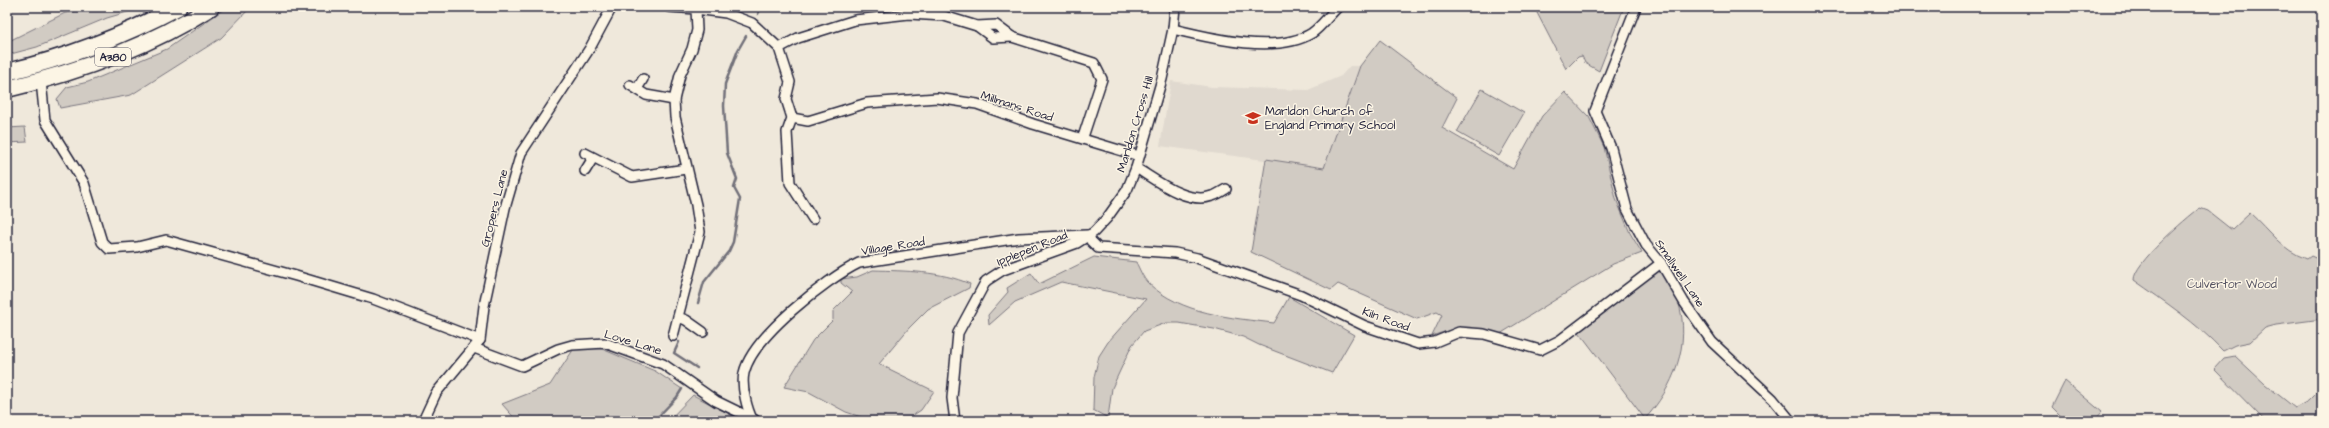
<svg xmlns="http://www.w3.org/2000/svg" width="2329" height="428" viewBox="0 0 2329 428" font-family="'Architects Daughter',sans-serif">
  <style>
    .built { fill: #e0d9cf }
    .green { fill: #d1cbc3; stroke: #7a767f }
    .lines { fill: none; stroke-linecap: round; stroke-linejoin: round }
    .stream { stroke: #716f79; stroke-width: 2.5 }
    .street-casing { stroke: #22223b; stroke-width: 12 }
    .highway-casing { stroke: #22223b; stroke-width: 19 }
    .street { stroke: #fcf5e5; stroke-width: 9 }
    .highway { stroke: #fcf5e5; stroke-width: 16 }
    .labels { text-anchor: middle; stroke-width: 3; stroke-linejoin: round; paint-order: stroke }
    .shield { fill: #fcf5e5; stroke: #63616e; stroke-width: 1 }
    .shield-label { font-size: 11px; font-weight: bold; fill: #22223b }
    .street-label { font-size: 12px; fill: #22223b; stroke: #fcf5e5 }
    .poi-label { font-size: 12px; fill: #22223b; stroke: #fcf5e5; text-anchor: start }
    .park-label { font-size: 12px; fill: #575564; stroke: #fcf5e5 }
  </style>
  <rect width="100%" height="100%" fill="#efe8db"/>
  <filter id="ink" filterUnits="userSpaceOnUse"><feTurbulence type="fractalNoise" baseFrequency=".025" numOctaves="2"/><feDisplacementMap in="SourceGraphic" scale="8" xChannelSelector="R" yChannelSelector="G"/><feConvolveMatrix kernelMatrix="1 2 1 2 8 2 1 2 1" color-interpolation-filters="sRGB"/></filter>
  <g filter="url(#ink)">
    <polygon class="built" points="1350,66 1360,66 1324,168 1160,146 1171,81 1212,87 1308,90 1341,76"/>
    <g class="green">
      <polygon points="100,7 144,7 107,18 37,47 7,55 7,42 65,13"/>
      <polygon points="227,7 251,7 221,38 131,95 60,108 57,99 67,87 88,82 167,49"/>
      <polygon points="1534,7 1624,7 1599,71 1585,63 1582,56 1578,57 1566,69"/>
      <path d="M1380,40L1457,98L1442,128L1513,169L1542,116L1565,92L1589,117L1604,147L1616,199L1630,233L1642,253L1613,264L1500,334C1473,327 1459,326 1432,336L1442,315L1437,312L1417,319L1338,284L1331,290L1251,252L1266,159L1324,168L1360,66Z"/>
      <polygon points="1482,89 1524,113 1499,156 1457,132"/>
      <polygon points="25,127 27,142 7,143 7,128"/>
      <path d="M2200,208L2208,211L2232,230L2250,213C2270,231 2281,250 2307,259L2311,256L2322,261V319L2276,325L2265,328L2250,342L2235,345L2223,351C2197,323 2165,302 2134,280C2133,264 2186,218 2200,208Z"/>
      <path d="M1094,257L1136,262C1139,268 1143,278 1148,283C1181,314 1231,318 1274,323L1289,297L1354,335L1332,373L1259,345L1243,337L1214,329L1179,323H1166L1144,331L1132,345L1112,388L1108,418L1093,410L1094,377L1099,356L1108,342L1146,299L1061,282L1015,302L989,325L988,315L1008,292L1007,288L1031,273L1039,284Z"/>
      <path d="M873,270C906,271 940,271 970,284L969,288L928,309L909,328L879,364L934,391L921,410L906,420L873,421L846,412L809,392L784,387L813,340L833,320V311L852,292L841,283V279L857,277Z"/>
      <path d="M1659,270C1665,280 1675,291 1678,301C1692,344 1673,388 1645,419L1579,332Z"/>
      <polygon points="575,347 602,349 655,371 682,389 677,397 654,421 517,421 502,404 550,385"/>
      <polygon points="2235,356 2265,384 2295,408 2308,401 2322,387 2322,420 2265,421 2214,369 2224,358"/>
      <polygon points="2065,381 2102,412 2094,421 2066,421 2052,407"/>
      <polygon points="693,395 743,421 668,421"/>
    </g>
    <g class="lines">
      <g class="stream">
        <polyline points="758,14 761,7"/>
        <polyline points="698,303 704,282 729,251 733,242 740,199 734,188 737,179 727,153 724,106 725,84 738,50 746,36"/>
        <polyline points="679,342 674,353 697,368"/>
        <polyline points="654,421 677,397 682,389"/>
      </g>
      <g class="street-casing">
        <g id="street">
          <polyline points="669,7 696,9 697,30 692,49 680,75 674,100 675,117 696,205 700,232 673,336"/>
          <polyline points="1636,7 1595,111 1611,148 1627,209 1646,245 1661,263 1684,302 1712,342 1773,399 1791,421"/>
          <polyline points="696,9 726,13 752,23 779,48 790,82 786,99 792,118 787,132 790,183 813,219"/>
          <polyline points="977,26 996,25 1012,37 1094,63 1102,79 1083,137"/>
          <path d="M1173,29C1210,38 1277,55 1312,33C1322,26 1329,15 1338,7"/>
          <polyline points="779,48 798,38 855,20 909,14 944,16 977,26 993,38 1012,37"/>
          <polyline points="41,81 45,120 84,183 102,242 109,249 137,247 166,240 296,276 373,299 480,340"/>
          <polyline points="630,85 646,95 674,100"/>
          <polyline points="637,89 643,79"/>
          <polyline points="792,118 808,121 867,103 937,98 977,104 1033,124 1139,156"/>
          <polyline points="585,153 632,177 686,169"/>
          <path d="M1136,168C1156,180 1187,205 1212,196C1217,195 1222,191 1226,189"/>
          <polyline points="585,171 593,158"/>
          <polyline points="1089,235 1091,241 1098,248 1175,253 1197,258 1301,295 1365,326 1418,344 1435,342 1459,332 1484,334 1540,350 1560,340 1661,263"/>
          <polyline points="678,317 686,320 703,332"/>
          <polyline points="474,348 522,366 558,349 572,345 605,343 663,364 716,401 755,420"/>
          <polyline points="423,421 436,393 480,340 484,306 505,208 521,153 590,48 612,7"/>
          <path d="M753,421C747,409 741,387 744,373C752,337 826,279 859,263L1019,238L1087,235"/>
          <polyline points="955,421 952,398 958,333 986,281 1003,270 1077,243 1094,232 1107,218 1127,190 1136,168 1162,79 1173,29 1175,7"/>
        </g>
      </g>
      <g class="highway-casing">
        <g id="highway">
          <path d="M7,72C67,58 123,36 178,7"/>
          <path d="M7,89C79,72 148,47 211,7"/>
        </g>
      </g>
      <use href="#street" class="street"/>
      <use href="#highway" class="highway"/>
    </g>
  </g>
  <defs>
    <g id="school-bare" transform="scale(1.2)"><path d="M0-5L7-2L0 1L-7-2ZM-4 1L0 2.5L4 1V4Q0 6-4 4Z" fill="#c8321e" stroke="#fcf5e5" stroke-width="2.5" paint-order="stroke"/></g>
  </defs>
  <g fill-rule="evenodd">
    <use href="#school-bare" x="1253" y="118"/>
  </g>
  <g class="labels">
    <rect class="shield" x="95" y="48" width="36" height="18" rx="3"/>
    <g class="shield-label">
      <text x="113" y="61">A380</text>
    </g>
    <g class="street-label">
      <text transform="translate(1017 106) rotate(18)" y="4">Millmans Road</text>
      <text transform="translate(1135 124) rotate(-73)" y="4">Marldon Cross Hill</text>
      <text transform="translate(494 208) rotate(-76)" y="4">Gropers Lane</text>
      <text transform="translate(893 246) rotate(-9)" y="4">Village Road</text>
      <text transform="translate(1032 248) rotate(-22)" y="4">Ipplepen Road</text>
      <text transform="translate(1680 273) rotate(56)" y="4">Smallwell Lane</text>
      <text transform="translate(1386 319) rotate(20)" y="4">Kiln Road</text>
      <text transform="translate(633 342) rotate(17)" y="4">Love Lane</text>
    </g>
    <g class="poi-label">
      <text x="1265" y="115">Marldon Church of<tspan x="1265" dy="14">England Primary School</tspan></text>
    </g>
    <g class="park-label">
      <text x="2232" y="288">Culvertor Wood</text>
    </g>
  </g>
  <rect width="2329" height="428" fill="none" stroke="#fcf5e5" stroke-width="24"/>
  <rect x="12" y="12" width="2305" height="404" fill="none" stroke="#22223b" stroke-width="1.5" filter="url(#ink)"/>
</svg>
